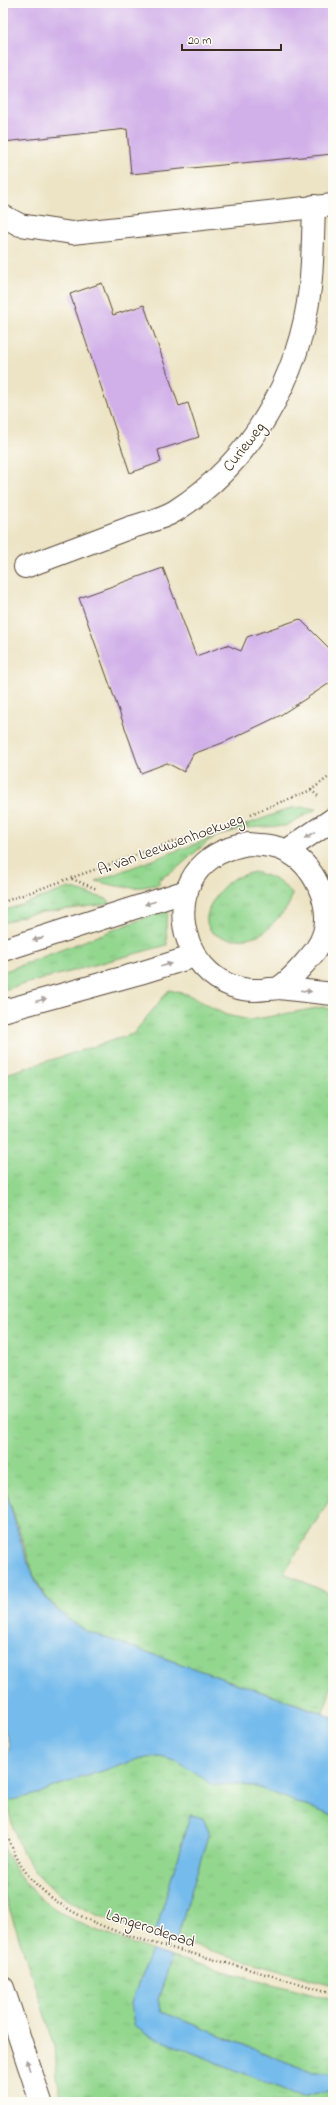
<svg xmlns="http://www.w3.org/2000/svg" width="336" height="2105" viewBox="0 0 336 2105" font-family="'Indie Flower',sans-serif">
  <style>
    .grass { fill: url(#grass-tufts); stroke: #678056 }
    .water { fill: #75bbec; stroke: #587285 }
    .building { fill: #d1b0e9 }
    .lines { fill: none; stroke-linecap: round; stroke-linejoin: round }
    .minor-casing { stroke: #564637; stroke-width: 24 }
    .tertiary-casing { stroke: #564637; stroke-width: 24 }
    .primary-casing { stroke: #564637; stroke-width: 24 }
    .path { stroke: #564637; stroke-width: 2.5; stroke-dasharray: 1 3; stroke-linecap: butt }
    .minor { stroke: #fff; stroke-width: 22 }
    .tertiary { stroke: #fff; stroke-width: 22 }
    .primary { stroke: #fff; stroke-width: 22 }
    .oneway { fill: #a79f9a }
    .labels { text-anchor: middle; stroke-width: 3; stroke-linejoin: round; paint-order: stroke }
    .street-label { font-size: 16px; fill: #3b2a1e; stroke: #fdfcf7 }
  </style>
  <defs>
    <pattern id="grass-tufts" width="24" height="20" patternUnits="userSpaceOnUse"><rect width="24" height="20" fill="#93d78f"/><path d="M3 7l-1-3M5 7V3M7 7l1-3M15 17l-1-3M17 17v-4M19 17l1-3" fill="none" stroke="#80b97b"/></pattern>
  </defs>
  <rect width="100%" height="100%" fill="#fdfcf7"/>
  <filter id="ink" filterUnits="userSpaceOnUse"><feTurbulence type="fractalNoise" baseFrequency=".025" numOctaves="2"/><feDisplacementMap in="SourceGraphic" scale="8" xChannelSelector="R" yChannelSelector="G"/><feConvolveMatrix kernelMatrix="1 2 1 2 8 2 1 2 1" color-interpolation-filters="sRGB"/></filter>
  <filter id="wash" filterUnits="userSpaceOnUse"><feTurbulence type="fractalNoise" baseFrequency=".012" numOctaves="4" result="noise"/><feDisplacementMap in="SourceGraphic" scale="16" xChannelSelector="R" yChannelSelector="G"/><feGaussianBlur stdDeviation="0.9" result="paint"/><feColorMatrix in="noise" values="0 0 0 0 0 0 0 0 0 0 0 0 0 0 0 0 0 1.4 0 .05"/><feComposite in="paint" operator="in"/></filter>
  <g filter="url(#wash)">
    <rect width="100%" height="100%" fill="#ede4c5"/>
    <g class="grass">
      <path d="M306,807L317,809L285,826L243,828L217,836L208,841L175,870L158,880L160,884C134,890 122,888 96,881L291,808Z"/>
      <path d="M254,872C271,876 281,881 292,894C290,907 283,913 274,922C271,926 265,932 260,934C247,940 218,943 209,928C200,913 221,886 233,879C239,876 247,874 254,872Z"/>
      <polygon points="69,888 107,899 109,904 29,914 3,923 3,911"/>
      <polygon points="163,911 168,913 166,922 167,945 3,990 3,972"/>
      <polygon points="169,990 187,994 226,1015 250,1020 323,1007 333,1010 333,1494 284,1573 333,1595 333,1682 323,1713 86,1631 66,1618 46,1597 34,1576 3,1482 3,1075 133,1034"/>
      <path d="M161,1757L178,1762L213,1784H239L257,1787L333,1816V1985L176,1941L209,1832L203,1818L190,1815L155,1934C98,1918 37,1898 16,1836C12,1824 8,1813 8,1800L38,1794L53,1787L142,1758Z"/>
      <path d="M3,1845C29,1911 90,1929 151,1950L131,2003L134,2025L144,2033L302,2097L333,2089V2102H62L57,2077L55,2046L3,1890Z"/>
      <polygon points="172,1957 333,2000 333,2073 314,2073 162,2012 158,2000"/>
    </g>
    <g class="water">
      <path d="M3,1482C13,1513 27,1573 46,1598C58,1612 71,1622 86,1631L333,1717V1816L257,1787L239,1784L213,1785L178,1762L161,1757L142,1758L53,1787L38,1794L3,1802V1760C14,1750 7,1737 3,1725Z"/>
      <polygon points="190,1815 203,1818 209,1832 176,1941 155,1934"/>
      <polygon points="151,1950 172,1957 158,2000 162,2012 314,2073 333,2073 333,2089 302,2097 144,2033 134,2025 131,2003"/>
    </g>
    <g id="blocks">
      <g class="building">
        <polygon points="3,3 333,3 333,154 131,174 127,129 3,142"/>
        <polygon points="102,283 113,315 144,305 179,406 188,403 199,437 158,450 161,462 130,473 70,294"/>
        <polygon points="163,568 196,656 227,645 241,651 247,637 300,619 333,652 333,681 279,716 225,742 193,754 184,772 167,763 141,773 79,598"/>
      </g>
    </g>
  </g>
  <g filter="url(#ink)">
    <use href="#blocks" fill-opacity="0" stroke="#564637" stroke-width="1"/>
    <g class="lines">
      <g class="minor-casing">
        <g id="minor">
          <polyline points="3,216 20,225 72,233 333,205"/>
          <path d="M25,567C59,554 94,541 129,528C144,523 162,519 175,511C251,463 300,377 310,288C313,261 313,233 314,206"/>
        </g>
      </g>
      <g class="tertiary-casing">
        <g id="tertiary">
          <path d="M248,844C261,845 274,845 286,851C314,864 332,904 324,933C320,946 313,954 304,964C297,972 289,981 280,987C277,989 272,989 268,989C243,993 220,985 203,966C176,935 175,884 211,858C222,850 234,847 248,844Z"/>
          <polyline points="286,851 333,819"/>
          <polyline points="3,950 187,891"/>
          <polyline points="279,988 333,994"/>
          <polyline points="3,1011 140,973 195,956"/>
        </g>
      </g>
      <g class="primary-casing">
        <polyline id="primary" points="3,1988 41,2102"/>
      </g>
      <g class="path">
        <polyline points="311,790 318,796"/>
        <polyline points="251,814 311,790 333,774"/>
        <polyline points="72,879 97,889"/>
        <polyline points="3,902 190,836"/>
        <path d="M3,1825C11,1846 19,1867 35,1883C78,1927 147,1941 205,1957C248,1969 290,1981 333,1993"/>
      </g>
      <use href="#minor" class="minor"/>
      <use href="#tertiary" class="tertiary"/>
      <use href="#primary" class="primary"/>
    </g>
    <defs><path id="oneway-solid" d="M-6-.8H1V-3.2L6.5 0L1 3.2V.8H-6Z"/></defs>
    <g class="oneway">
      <use href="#oneway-solid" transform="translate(310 835) rotate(146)"/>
      <use href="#oneway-solid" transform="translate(150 903) rotate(162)"/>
      <use href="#oneway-solid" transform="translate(38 939) rotate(162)"/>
      <use href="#oneway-solid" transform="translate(166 965) rotate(-18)"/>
      <use href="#oneway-solid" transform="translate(306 991) rotate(7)"/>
      <use href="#oneway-solid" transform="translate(41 1000) rotate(-15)"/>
      <use href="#oneway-solid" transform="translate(28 2065) rotate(-108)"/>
    </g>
  </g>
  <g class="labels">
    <g class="street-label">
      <text transform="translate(243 446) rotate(-52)" y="6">Curieweg</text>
      <text transform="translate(170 843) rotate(-20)" y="6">A. van Leeuwenhoekweg</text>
      <text transform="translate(151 1927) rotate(18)" y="6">Langerodepad</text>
    </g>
  </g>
  <rect width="336" height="2105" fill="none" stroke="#fdfcf7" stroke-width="16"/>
  <path d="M182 44v6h99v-6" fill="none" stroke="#3b2a1e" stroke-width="2"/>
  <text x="188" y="44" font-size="12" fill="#3b2a1e" stroke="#fdfcf7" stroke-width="3" paint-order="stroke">20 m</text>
</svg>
